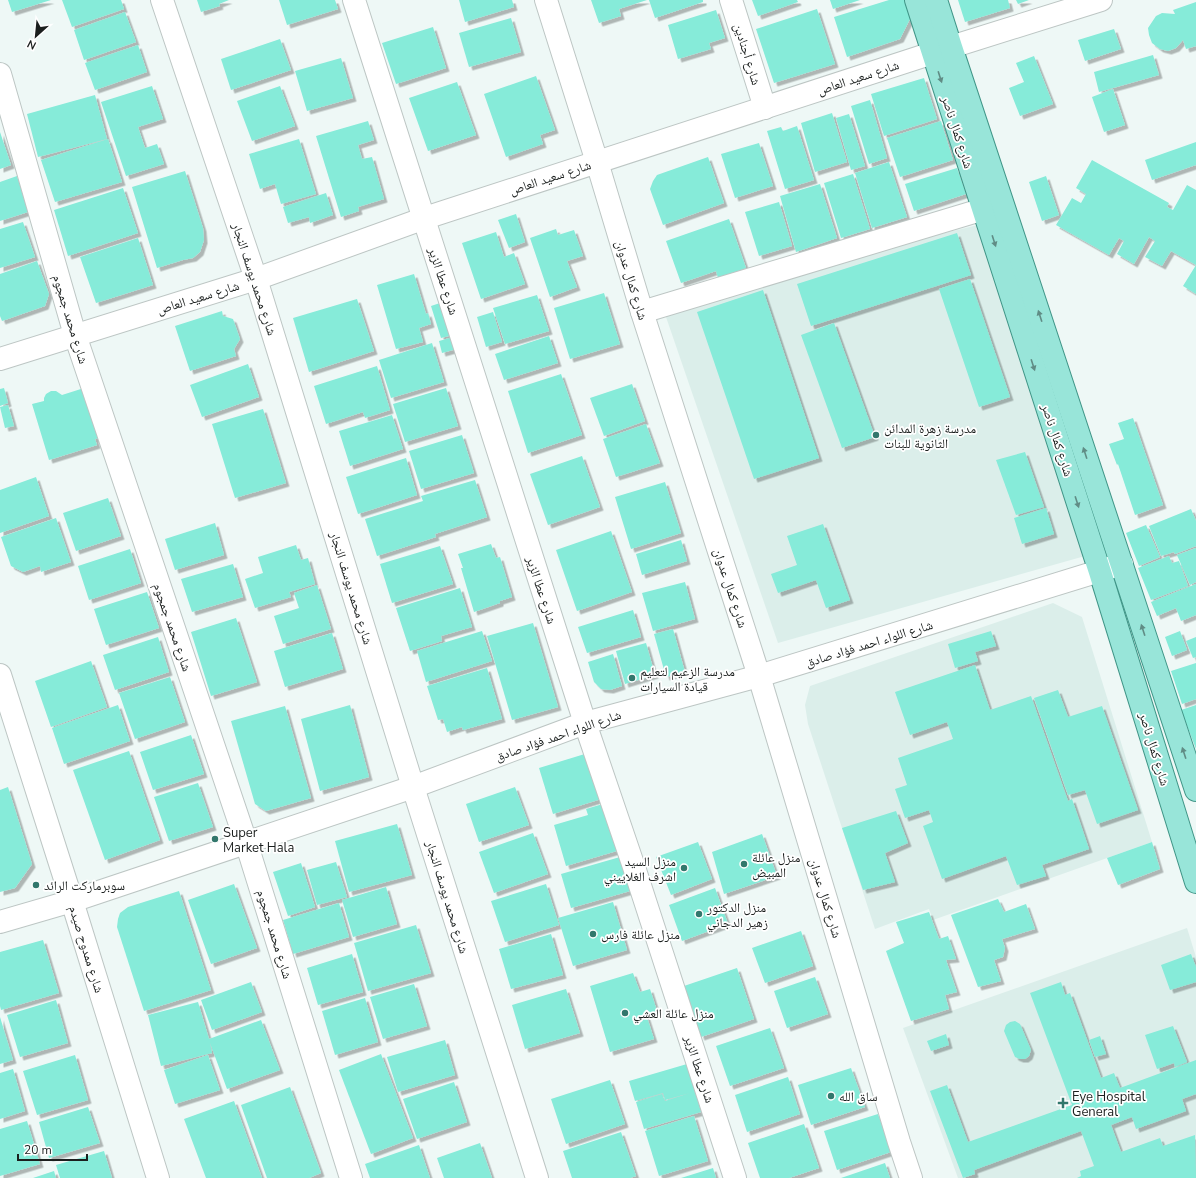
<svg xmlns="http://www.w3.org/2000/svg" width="1196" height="1178" viewBox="0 0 1196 1178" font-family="'Nunito Sans','Noto Naskh Arabic',sans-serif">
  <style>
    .built { fill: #dbeeea }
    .building { fill: #86ebd9; filter: url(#shadow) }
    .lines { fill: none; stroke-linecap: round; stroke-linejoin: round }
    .minor-casing { stroke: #bdc6c4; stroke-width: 24 }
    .major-casing { stroke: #409587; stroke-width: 24 }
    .minor { stroke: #fff; stroke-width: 22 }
    .major { stroke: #98e5d9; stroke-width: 22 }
    .oneway { fill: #608c85 }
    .poi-dot { fill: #32776c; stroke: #fff; stroke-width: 1.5 }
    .labels { text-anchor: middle; stroke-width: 3.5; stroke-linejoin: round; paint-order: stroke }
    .street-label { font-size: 13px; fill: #1b1f1e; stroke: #fff }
    .poi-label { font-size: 13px; fill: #1b1f1e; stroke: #fff; text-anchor: start }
  </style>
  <defs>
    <filter id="shadow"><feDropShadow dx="3.5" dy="3.5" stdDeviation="0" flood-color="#0004"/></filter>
  </defs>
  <rect width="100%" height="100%" fill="#eef8f6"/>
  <g class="built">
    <polygon points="978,225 1085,556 778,643 665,314 824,262"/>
    <polygon points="1053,603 1082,617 1152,842 933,920 929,909 875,929 808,724 805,705 810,686"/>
    <polygon points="1187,928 1196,957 1196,1178 958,1178 903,1028"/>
  </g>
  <g class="building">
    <polygon points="8,0 51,0 12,12"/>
    <polygon points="62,0 121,0 124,9 72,27"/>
    <polygon points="197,0 229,0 219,4 220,6 201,12"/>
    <polygon points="279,0 335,0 338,9 287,25"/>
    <polygon points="459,0 512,0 514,7 465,22"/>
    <polygon points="591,0 647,0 619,9 621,16 599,23"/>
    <polygon points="649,0 703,0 703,2 655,18"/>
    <polygon points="752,0 797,0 798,2 758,16"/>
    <polygon points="830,0 860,0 833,9"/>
    <polygon points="889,0 905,0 912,15 900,39 847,57 834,17"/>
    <polygon points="958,0 1008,0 1010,8 965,22"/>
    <polygon points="1016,0 1029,0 1018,4"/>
    <polygon points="1196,2 1196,46 1186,49 1183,40 1176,48 1168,51 1160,49 1152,43 1149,35 1148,28 1156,16 1162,13 1175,14 1173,10"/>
    <polygon points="817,9 835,64 774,83 756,29"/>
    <polygon points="716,10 725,38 709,43 711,49 678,59 668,25"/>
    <polygon points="125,12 136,42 84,60 74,30"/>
    <polygon points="511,18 521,52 469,67 459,33"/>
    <polygon points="433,27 446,68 396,84 382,43"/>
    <polygon points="1114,29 1121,49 1085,61 1078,40"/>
    <polygon points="280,39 291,70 231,90 221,59"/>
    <polygon points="138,45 147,72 95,90 85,63"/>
    <polygon points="1153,55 1159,75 1099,92 1094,72"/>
    <polygon points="1034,56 1053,104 1020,116 1009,88 1024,82 1016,63"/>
    <polygon points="341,58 353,98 307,111 295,71"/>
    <polygon points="536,76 555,130 540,135 543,144 506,157 484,94"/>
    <polygon points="924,78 937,119 884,136 871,94"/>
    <polygon points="457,82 476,135 428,151 409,98"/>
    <polygon points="152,86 163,119 138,127 145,148 157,144 164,164 126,176 101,102"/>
    <polygon points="280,86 295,126 252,141 237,101"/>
    <polygon points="1113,89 1125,125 1104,132 1092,97"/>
    <polygon points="95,95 107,139 38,157 27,114"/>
    <polygon points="870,100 887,158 869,164 851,106"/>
    <polygon points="832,113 847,162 815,172 801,123"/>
    <polygon points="849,114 865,166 851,170 836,118"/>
    <polygon points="368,121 374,140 358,145 362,159 372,157 384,199 358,207 359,211 341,217 316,136"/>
    <polygon points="941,121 953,160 900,177 887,138"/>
    <polygon points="797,126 814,180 785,189 767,131 781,127 783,131"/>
    <polygon points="0,132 11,165 0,169"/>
    <polygon points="108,139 122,182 55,202 41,160"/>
    <polygon points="299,139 316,194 281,204 275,184 260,189 249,154"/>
    <polygon points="1196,142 1196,165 1152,180 1145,160"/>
    <polygon points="759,143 773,186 735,198 721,154"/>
    <polygon points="708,157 724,203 663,225 650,189 653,181 657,175"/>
    <polygon points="1092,160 1169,203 1167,207 1173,210 1187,185 1196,190 1196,294 1183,286 1196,265 1171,251 1162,266 1145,257 1155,241 1149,237 1134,264 1117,254 1124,241 1119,238 1109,255 1056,225 1072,198 1081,203 1086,194 1076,188"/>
    <polygon points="889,162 907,217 872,228 855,173"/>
    <polygon points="957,168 966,194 914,211 905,184"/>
    <polygon points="185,171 203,228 204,240 200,252 193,258 183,260 157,268 132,187"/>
    <polygon points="853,174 870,229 841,238 824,183"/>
    <polygon points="17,176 28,212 0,221 0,182"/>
    <polygon points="1046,176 1059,215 1042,221 1029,182"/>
    <polygon points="820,184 837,238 796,252 780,196"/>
    <polygon points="123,188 138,233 68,256 54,210"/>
    <polygon points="326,193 333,215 310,223 309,217 288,223 283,207"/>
    <polygon points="779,202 792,246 759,256 745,212"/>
    <polygon points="516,214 525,242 509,248 498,220"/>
    <polygon points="729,219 746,268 718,278 716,271 681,283 666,241"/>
    <polygon points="23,222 35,257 0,268 0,229"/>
    <polygon points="556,229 558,235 574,230 583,256 567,261 577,287 550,297 530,238"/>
    <polygon points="496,232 504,257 514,253 525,284 481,299 462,243"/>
    <polygon points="957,233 971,275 811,326 797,284"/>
    <polygon points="138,238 153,285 96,303 80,257"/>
    <polygon points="37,261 49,294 45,306 2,321 0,316 0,274"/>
    <polygon points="414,274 426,314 428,313 431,324 419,328 423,342 396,349 377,285"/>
    <polygon points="970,279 1010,397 979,407 939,289"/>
    <polygon points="763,290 819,458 754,479 697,312"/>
    <polygon points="604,293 620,344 570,359 554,308"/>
    <polygon points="537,295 549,331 505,344 493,308"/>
    <polygon points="357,299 374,351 309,372 293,318"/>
    <polygon points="446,301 456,334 441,338 431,306"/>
    <polygon points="222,311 223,316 233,319 240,339 234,349 236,356 190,371 175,326"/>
    <polygon points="493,312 502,342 486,347 477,317"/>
    <polygon points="834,323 875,437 842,448 801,335"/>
    <polygon points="457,336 460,348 442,353 439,341"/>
    <polygon points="549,336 558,363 504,380 495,354"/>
    <polygon points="432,343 444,382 391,398 379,360"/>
    <polygon points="248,364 259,397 202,417 190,385"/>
    <polygon points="377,366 390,410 365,418 363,412 326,424 314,386"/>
    <polygon points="561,374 582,435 528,453 508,391"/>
    <polygon points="632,384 645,421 604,436 590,398"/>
    <polygon points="4,388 8,403 0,406 0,389"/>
    <polygon points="84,388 99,438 95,439 97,445 49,460 32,404 44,401 44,398 46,394 51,391 56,391 62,395"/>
    <polygon points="446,388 458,426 405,442 393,404"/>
    <polygon points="8,405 14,426 5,428 0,407"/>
    <polygon points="263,409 286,483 235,498 212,424"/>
    <polygon points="392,415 403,449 350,466 339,431"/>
    <polygon points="1133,418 1163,505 1135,515 1118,464 1117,465 1109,444 1124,439 1118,423"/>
    <polygon points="646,424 660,463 616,477 603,439"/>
    <polygon points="462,435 474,473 421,489 409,451"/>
    <polygon points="1025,452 1044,507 1016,515 996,460"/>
    <polygon points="582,456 600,507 548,525 530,474"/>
    <polygon points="406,458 417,495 358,514 346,477"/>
    <polygon points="36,477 49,516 0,533 0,490"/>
    <polygon points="475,480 487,517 435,534 436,537 377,556 365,519 423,501 421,496"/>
    <polygon points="665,482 681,533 631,549 615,497"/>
    <polygon points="108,498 121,536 76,551 63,513"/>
    <polygon points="1046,508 1054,534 1022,544 1014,518"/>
    <polygon points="1191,509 1196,521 1196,546 1175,554 1174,552 1161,556 1149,526"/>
    <polygon points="56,518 71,562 41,572 40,566 23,572 11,566 1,537"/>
    <polygon points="215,523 224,555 175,570 165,539"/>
    <polygon points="823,524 850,600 826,608 816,580 778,593 771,574 797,565 787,536"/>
    <polygon points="1146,525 1160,557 1139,566 1126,533"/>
    <polygon points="611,531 632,592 577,611 556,550"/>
    <polygon points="681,540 687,561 642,575 636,554"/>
    <polygon points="491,544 496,558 500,557 512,597 500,601 500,603 474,612 461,568 463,568 458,554"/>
    <polygon points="296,545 301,560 308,558 315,584 289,592 291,597 255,608 245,579 263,573 258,557"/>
    <polygon points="440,546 453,584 392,603 380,564"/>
    <polygon points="1196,548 1196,582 1190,585 1177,555"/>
    <polygon points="130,549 141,583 89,600 78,566"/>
    <polygon points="1169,556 1172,563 1179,561 1188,586 1151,600 1138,568"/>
    <polygon points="233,564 243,597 192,612 181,579"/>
    <polygon points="685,582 695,619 653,631 642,593"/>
    <polygon points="1196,584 1196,615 1181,621 1176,608 1157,616 1151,602"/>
    <polygon points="317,585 331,629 283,644 274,616 299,608 294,593"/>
    <polygon points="460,588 472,627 441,636 442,641 410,651 396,608"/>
    <polygon points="147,592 159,628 106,645 94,609"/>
    <polygon points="633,610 641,637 587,653 578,627"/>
    <polygon points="236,618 257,682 211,696 191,632"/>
    <polygon points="533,623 558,707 512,720 487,636"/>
    <polygon points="673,629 685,672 666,677 654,634"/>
    <polygon points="482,631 492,661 426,682 417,651"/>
    <polygon points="991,631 996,646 975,652 978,661 955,668 948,644"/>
    <polygon points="1180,631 1187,650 1172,656 1165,637"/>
    <polygon points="332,633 343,669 285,687 274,651"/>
    <polygon points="158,637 169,672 115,690 103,655"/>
    <polygon points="1196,637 1196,657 1193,658 1186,641"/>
    <polygon points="646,643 655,675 625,684 616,651"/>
    <polygon points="613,654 622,686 610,690 601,689 594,682 588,662"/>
    <polygon points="91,661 107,707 51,727 35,681"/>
    <polygon points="1196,663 1196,699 1182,704 1171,671"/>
    <polygon points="975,665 990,710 1031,696 1068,801 1072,799 1089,849 1042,865 1046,876 1017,885 1006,856 942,879 923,826 933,822 929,810 905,818 895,789 907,785 898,758 953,739 947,722 910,735 895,692"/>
    <polygon points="487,668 502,719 463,730 462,727 447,732 443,719 438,720 427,686"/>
    <polygon points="170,677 185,722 135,739 119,693"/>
    <polygon points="1058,690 1068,717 1102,706 1138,810 1097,824 1085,790 1068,795 1034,698"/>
    <polygon points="118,705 130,741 64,764 52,728"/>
    <polygon points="350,705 369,777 320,791 301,719"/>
    <polygon points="1196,705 1196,749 1181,710"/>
    <polygon points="285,706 311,798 266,811 255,804 231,721"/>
    <polygon points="191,735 204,774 153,790 140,752"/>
    <polygon points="129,751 160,840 105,860 73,770"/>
    <polygon points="588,753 601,799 553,814 539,768"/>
    <polygon points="198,783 213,827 169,841 154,797"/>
    <polygon points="8,787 32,864 15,888 0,892 0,790"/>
    <polygon points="515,787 529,825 479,842 466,804"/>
    <polygon points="606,803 620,850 566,866 554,825 588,815 586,809"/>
    <polygon points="896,811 908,843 885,853 895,882 863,890 842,828"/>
    <polygon points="397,824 412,875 349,892 335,841"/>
    <polygon points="533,833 548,874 494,893 479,852"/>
    <polygon points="762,834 777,876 724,894 712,852"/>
    <polygon points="698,842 712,879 671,895 656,857"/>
    <polygon points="1152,842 1160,869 1118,885 1107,858"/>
    <polygon points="620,857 630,891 571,908 561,874"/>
    <polygon points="336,862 347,897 317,905 307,870"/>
    <polygon points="301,863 315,907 288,916 273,872"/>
    <polygon points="234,884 257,948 211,964 188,900"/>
    <polygon points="546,884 559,925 505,942 491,901"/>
    <polygon points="386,887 397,924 353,937 342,900"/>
    <polygon points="715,888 728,924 682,941 669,905"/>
    <polygon points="179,891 211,990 144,1011 117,927 118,919 120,913 128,907"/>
    <polygon points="998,899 1004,912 1026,904 1035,929 1002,939 1005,948 1003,957 994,960 1001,981 978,987 951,915"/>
    <polygon points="613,902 627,950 573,966 558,918"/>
    <polygon points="339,903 349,937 293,954 283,920"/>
    <polygon points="929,912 939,939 948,936 956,959 946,960 957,992 945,995 949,1009 911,1021 886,951 904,943 896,922"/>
    <polygon points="416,925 431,973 368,991 354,943"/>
    <polygon points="801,931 813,966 765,983 752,948"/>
    <polygon points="551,934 563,975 511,989 499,949"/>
    <polygon points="43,940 59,993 1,1010 0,1006 0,952"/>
    <polygon points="352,954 363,992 318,1005 307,968"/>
    <polygon points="1191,954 1196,967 1196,982 1170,990 1161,965"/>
    <polygon points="737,968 754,1019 701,1037 684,986"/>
    <polygon points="633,973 640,992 650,989 657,1011 646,1014 654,1039 610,1052 590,986"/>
    <polygon points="815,977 828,1014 787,1028 774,991"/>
    <polygon points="251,982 262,1012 212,1030 201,1000"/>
    <polygon points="1061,982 1065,995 1070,993 1101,1078 1114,1073 1120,1088 1196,1060 1196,1094 1182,1099 1186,1111 1136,1129 1132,1117 1111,1125 1121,1152 1160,1138 1163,1146 1195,1135 1196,1178 1077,1178 1081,1176 1080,1171 1094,1166 1081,1131 974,1170 975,1174 963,1178 930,1091 947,1085 968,1142 1072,1105 1030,993"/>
    <polygon points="414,984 427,1026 383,1039 370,997"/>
    <polygon points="566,989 580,1033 525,1049 512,1005"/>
    <polygon points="365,998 378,1042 335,1055 322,1011"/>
    <polygon points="56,1000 68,1043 20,1057 7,1015"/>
    <polygon points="198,1002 209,1039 261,1020 280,1070 227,1089 210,1043 212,1053 161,1066 148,1015"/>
    <polygon points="0,1017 13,1060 0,1064"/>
    <polygon points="1015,1021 1020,1024 1031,1050 1029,1056 1025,1059 1020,1059 1015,1057 1004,1031 1006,1025 1010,1022"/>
    <polygon points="1173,1026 1187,1062 1175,1067 1174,1063 1157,1069 1145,1035"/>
    <polygon points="770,1028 784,1068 730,1086 716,1046"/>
    <polygon points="946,1034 949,1045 931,1051 927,1041"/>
    <polygon points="1100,1036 1106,1054 1095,1057 1089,1040"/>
    <polygon points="445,1040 455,1075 398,1092 387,1057"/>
    <polygon points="381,1054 413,1138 371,1154 339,1070"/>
    <polygon points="75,1055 88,1100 37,1115 23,1071"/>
    <polygon points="208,1055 220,1090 175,1104 164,1070"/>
    <polygon points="687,1064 701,1112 644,1129 636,1102 662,1094 665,1101 690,1093 665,1100 663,1093 635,1101 629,1081"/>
    <polygon points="851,1068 865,1107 811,1125 798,1085"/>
    <polygon points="13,1069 25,1111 0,1119 0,1073"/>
    <polygon points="788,1077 800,1114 747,1132 735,1095"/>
    <polygon points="610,1080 625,1124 566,1144 551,1099"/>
    <polygon points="454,1082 467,1122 417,1139 403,1099"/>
    <polygon points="290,1087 321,1173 309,1178 267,1178 241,1105"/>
    <polygon points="234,1101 262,1178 206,1178 184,1119"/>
    <polygon points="88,1107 100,1143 49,1158 39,1122"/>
    <polygon points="878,1114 891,1152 837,1170 824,1131"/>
    <polygon points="694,1116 708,1161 659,1176 645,1131"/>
    <polygon points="27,1121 40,1164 0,1176 0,1129"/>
    <polygon points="804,1124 819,1168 789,1178 760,1178 748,1143"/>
    <polygon points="621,1132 636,1176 630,1178 572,1178 563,1151"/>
    <polygon points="480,1143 492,1178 444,1178 437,1158"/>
    <polygon points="419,1145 430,1178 370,1178 365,1164"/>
    <polygon points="104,1151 112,1178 60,1178 56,1165"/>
    <polygon points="885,1163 890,1178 841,1178"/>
    <polygon points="713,1168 716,1178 681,1178"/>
    <polygon points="54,1171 56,1178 33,1178"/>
  </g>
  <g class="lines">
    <g class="minor-casing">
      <g id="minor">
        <polyline points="162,0 256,279 413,787 537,1178"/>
        <polyline points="354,0 585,723 633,864 735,1178"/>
        <polyline points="546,0 597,162 642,312 759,676 899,1142 911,1178"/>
        <polyline points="731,0 765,108"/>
        <polyline points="0,74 75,335 246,842 351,1178"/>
        <polyline points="642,312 984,209"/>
        <polyline points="0,359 256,279 425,218 951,47 1101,0"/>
        <polyline points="0,675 72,901 158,1178"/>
        <polyline points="0,922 72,901 413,787 585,723 759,676 1122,564"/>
      </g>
    </g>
    <g class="major-casing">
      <g id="major">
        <polyline points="916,0 1100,572 1196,882"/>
        <polyline points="936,0 951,47 1196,790"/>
      </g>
    </g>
    <use href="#minor" class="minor"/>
    <use href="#major" class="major"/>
  </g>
  <defs><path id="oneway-solid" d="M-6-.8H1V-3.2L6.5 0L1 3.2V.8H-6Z"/></defs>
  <g class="oneway">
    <use href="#oneway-solid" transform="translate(940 77) rotate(72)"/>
    <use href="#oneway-solid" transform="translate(994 241) rotate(72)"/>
    <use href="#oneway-solid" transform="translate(1040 316) rotate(-108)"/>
    <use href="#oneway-solid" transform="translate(1033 365) rotate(72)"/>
    <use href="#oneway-solid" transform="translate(1085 453) rotate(-108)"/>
    <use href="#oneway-solid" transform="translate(1077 502) rotate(72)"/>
    <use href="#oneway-solid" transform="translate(1143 630) rotate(-108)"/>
    <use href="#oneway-solid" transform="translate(1184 753) rotate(-108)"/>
  </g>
  <g class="poi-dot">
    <circle cx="876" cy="435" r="4"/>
    <circle cx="632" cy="678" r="4"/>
    <circle cx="215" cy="839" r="4"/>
    <circle cx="744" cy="864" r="4"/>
    <circle cx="684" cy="868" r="4"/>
    <circle cx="36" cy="885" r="4"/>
    <circle cx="699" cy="914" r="4"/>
    <circle cx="593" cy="934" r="4"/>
    <circle cx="625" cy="1013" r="4"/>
    <circle cx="831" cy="1096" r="4"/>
    <path d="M1061 1097h4v4h4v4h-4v4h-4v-4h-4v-4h4z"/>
  </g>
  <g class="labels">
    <g class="street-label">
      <text transform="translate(748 54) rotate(73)" y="5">شارع أجنادين</text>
      <text transform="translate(858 77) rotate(-18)" y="5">شارع سعيد العاص</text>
      <text transform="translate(958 132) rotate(72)" y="5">شارع كمال ناصر</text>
      <text transform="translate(550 177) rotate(-18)" y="5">شارع سعيد العاص</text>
      <text transform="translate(255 279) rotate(72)" y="5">شارع محمد يوسف النجار</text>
      <text transform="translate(632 280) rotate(73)" y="5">شارع كمال عدوان</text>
      <text transform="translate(444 281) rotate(72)" y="5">شارع عطا الزير</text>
      <text transform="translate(198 297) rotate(-17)" y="5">شارع سعيد العاص</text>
      <text transform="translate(71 319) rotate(73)" y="5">شارع محمد جمجوم</text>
      <text transform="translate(1058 440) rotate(72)" y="5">شارع كمال ناصر</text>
      <text transform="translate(352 588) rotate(73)" y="5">شارع محمد يوسف النجار</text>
      <text transform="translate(731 588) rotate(72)" y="5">شارع كمال عدوان</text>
      <text transform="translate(542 590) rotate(72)" y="5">شارع عطا الزير</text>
      <text transform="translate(173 627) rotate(71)" y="5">شارع محمد جمجوم</text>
      <text transform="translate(869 643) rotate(-17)" y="5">شارع اللواء احمد فؤاد صادق</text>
      <text transform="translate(558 735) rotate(-19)" y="5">شارع اللواء احمد فؤاد صادق</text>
      <text transform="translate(1155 749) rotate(73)" y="5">شارع كمال ناصر</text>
      <text transform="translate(448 897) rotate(73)" y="5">شارع محمد يوسف النجار</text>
      <text transform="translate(826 898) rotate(73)" y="5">شارع كمال عدوان</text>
      <text transform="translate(275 934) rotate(73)" y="5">شارع محمد جمجوم</text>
      <text transform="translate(87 949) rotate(73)" y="5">شارع ممدوح صيدم</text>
      <text transform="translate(700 1069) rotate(72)" y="5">شارع عطا الزير</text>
    </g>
    <g class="poi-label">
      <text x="884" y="433">مدرسة زهرة المدائن<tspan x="884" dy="15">الثانوية للبنات</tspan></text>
      <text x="640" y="676">مدرسة الزعيم لتعليم<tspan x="640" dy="15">قيادة السيارات</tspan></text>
      <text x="223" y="837">Super<tspan x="223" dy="15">Market Hala</tspan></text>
      <text x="752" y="862">منزل عائلة<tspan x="752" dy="15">المبيض</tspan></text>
      <text x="676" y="866" text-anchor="end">منزل السيد<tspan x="676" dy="15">اشرف الغلاييني</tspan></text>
      <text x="44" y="890">سوبرماركت الرائد</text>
      <text x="707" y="912">منزل الدكتور<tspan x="707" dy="15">زهير الدجاني</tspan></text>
      <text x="601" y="939">منزل عائلة فارس</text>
      <text x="633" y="1018">منزل عائلة العشي</text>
      <text x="839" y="1101">ساق الله</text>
      <text x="1072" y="1101">Eye Hospital<tspan x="1072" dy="15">General</tspan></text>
    </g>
  </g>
  <g transform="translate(36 36) rotate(207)" stroke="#ffffff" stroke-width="3" paint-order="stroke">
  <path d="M0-3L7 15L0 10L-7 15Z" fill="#1b1f1e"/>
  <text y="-6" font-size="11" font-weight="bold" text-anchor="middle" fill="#1b1f1e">N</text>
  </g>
  <path d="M18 1154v6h69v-6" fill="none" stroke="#1b1f1e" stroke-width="2"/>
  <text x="24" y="1154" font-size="12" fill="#1b1f1e" stroke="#ffffff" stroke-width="3" paint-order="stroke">20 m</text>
</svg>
